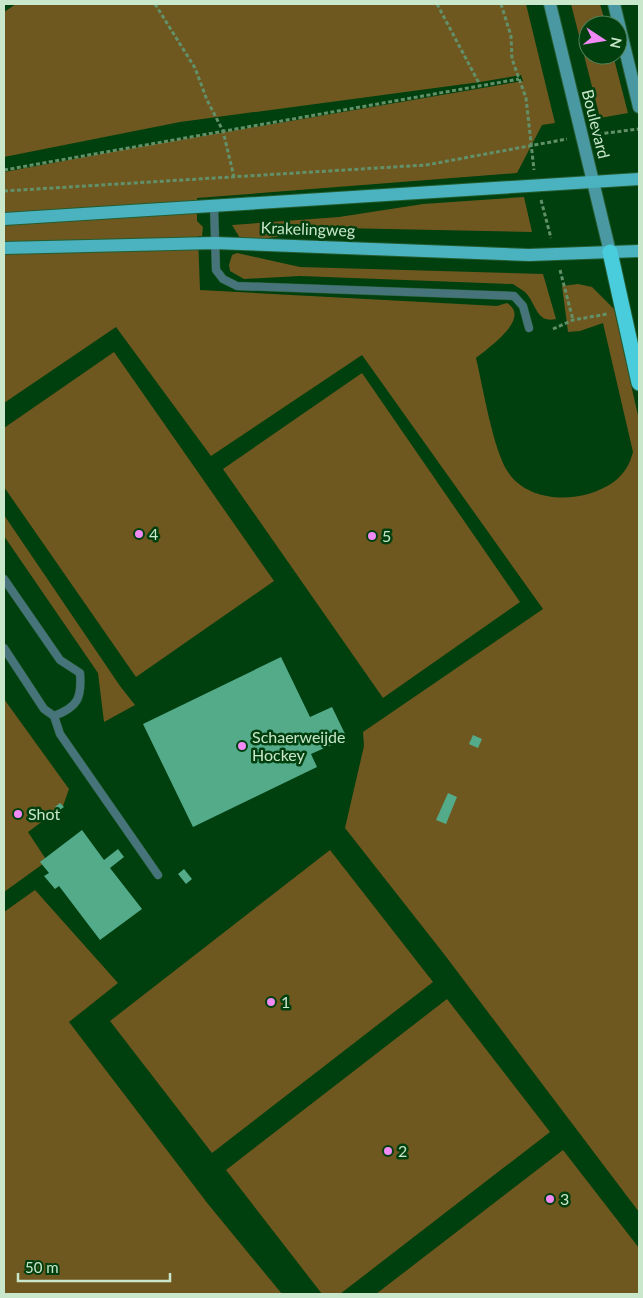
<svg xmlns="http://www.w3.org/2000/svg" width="643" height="1298" viewBox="0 0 643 1298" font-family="Lato,sans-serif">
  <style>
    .green { fill: #6f5820 }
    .building { fill: #53ab89 }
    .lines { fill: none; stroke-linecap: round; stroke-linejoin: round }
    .lane-casing { stroke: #245d30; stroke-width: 9 }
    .secondary-casing { stroke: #245d30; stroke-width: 14 }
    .primary-casing { stroke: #245d30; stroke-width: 14 }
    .highway-casing { stroke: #245d30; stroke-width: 17 }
    .path { stroke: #619069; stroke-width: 3; stroke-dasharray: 4 2.5; stroke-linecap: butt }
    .lane { stroke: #46747a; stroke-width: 8 }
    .secondary { stroke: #4a98a1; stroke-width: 12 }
    .primary { stroke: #4bb3bf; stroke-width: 12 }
    .highway { stroke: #49ccdb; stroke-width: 15 }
    .poi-dot { fill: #f18af4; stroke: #003f0e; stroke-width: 2 }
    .labels { text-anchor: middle; stroke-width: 5; stroke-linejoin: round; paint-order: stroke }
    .street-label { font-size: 16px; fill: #c9e7ca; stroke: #003f0e }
    .poi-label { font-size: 16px; fill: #c9e7ca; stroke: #003f0e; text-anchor: start }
  </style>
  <rect width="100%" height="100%" fill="#003f0e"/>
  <g class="green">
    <path d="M16,4H526L555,123L542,125L517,173L197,198V221L203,227L202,236H198L200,290L497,306L507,303C532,318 488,348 476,358C483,387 493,450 508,472C524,497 561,502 588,494C611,487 627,476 633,452L603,323L580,331L568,332L562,286L578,284L592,287L614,309L639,420V1212L444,954L345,828L364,746L363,732L543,609L362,355L211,456L116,327L4,403V172L133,148L523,81L521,75L480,82L180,122L4,157V12Z"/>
    <polygon points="571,4 600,4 606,25 588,25 588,55 613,55 628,113 600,118"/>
    <polygon points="524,197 532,232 339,228 268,238 240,238 232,225 339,217 423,204"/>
    <path d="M237,253L300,267L543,274L556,319C537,324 536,304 526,293C523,290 517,287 513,284L300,276L244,279L230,271L229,265L232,255Z"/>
    <polygon points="114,352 274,581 136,677 4,487 4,428"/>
    <polygon points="362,373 520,602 383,698 223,469"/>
    <polygon points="4,515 120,686 135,705 104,722 98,673 4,536"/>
    <polygon points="4,699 69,789 63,806 28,832 47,861 4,892"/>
    <polygon points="330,850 433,982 212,1153 110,1021"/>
    <polygon points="35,890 118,983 69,1022 208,1204 282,1294 4,1294 4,912"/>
    <polygon points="447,999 550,1132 340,1294 322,1294 226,1170"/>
    <polygon points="563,1150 639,1248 639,1294 376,1294"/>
  </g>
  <g class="building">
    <polygon points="281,657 310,717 332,707 347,738 311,754 317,767 193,827 143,724"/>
    <polygon points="473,735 482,739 478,748 469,744"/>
    <polygon points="448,793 457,797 446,824 436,820"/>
    <polygon points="60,803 64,807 58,811 55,807"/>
    <polygon points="82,830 104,860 118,849 124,857 110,868 142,909 100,940 59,886 55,889 44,876 49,873 40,862"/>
    <polygon points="184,869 192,879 186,884 178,874"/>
  </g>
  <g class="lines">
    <g class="lane-casing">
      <g id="lane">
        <polyline points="214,206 216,270 223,279 237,286 514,296 523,306 529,328"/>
        <path d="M4,579L60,660L80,673C82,698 78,707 54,716L44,709L4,648"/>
        <polyline points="54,716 60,734 158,875"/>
      </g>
    </g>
    <g class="secondary-casing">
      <g id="secondary">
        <polyline points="550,4 610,252"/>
        <polyline points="614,4 639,107"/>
      </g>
    </g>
    <g class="primary-casing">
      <g id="primary">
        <polyline points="4,219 639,179"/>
        <polyline points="4,248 215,243 529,255 639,251"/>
      </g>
    </g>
    <g class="highway-casing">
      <polyline id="highway" points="610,252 639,383"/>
    </g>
    <g class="path">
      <polyline points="155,4 195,68 207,100 223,131 234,177"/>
      <polyline points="437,4 480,85"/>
      <polyline points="501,4 511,36 512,59 526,98 534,170"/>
      <polyline points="598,134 639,129"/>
      <polyline points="4,170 519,79"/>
      <polyline points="4,191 426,165 567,139"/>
      <polyline points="541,200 551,238"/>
      <polyline points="560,270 573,320"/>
      <polyline points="553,329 573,320 607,314"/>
    </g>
    <use href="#lane" class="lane"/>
    <use href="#secondary" class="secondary"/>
    <use href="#primary" class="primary"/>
    <use href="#highway" class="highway"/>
  </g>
  <g class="poi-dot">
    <circle cx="139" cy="534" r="5"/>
    <circle cx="372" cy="536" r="5"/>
    <circle cx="242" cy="746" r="5"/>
    <circle cx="18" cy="814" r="5"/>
    <circle cx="271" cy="1002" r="5"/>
    <circle cx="388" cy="1151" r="5"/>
    <circle cx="550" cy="1199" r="5"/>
  </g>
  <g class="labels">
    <g class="street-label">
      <text transform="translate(596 124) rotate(76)" y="6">Boulevard</text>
      <text transform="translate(308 229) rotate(2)" y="6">Krakelingweg</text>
    </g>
    <g class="poi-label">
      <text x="149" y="540">4</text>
      <text x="382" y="542">5</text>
      <text x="252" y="743">Schaerweijde<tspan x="252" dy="18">Hockey</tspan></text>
      <text x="28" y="820">Shot</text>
      <text x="281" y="1008">1</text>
      <text x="398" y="1157">2</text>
      <text x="560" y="1205">3</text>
    </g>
  </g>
  <rect width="643" height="1298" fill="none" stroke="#c9e7ca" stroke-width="10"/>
  <g transform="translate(603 40) rotate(102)"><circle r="24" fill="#003f0e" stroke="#508259"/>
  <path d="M0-4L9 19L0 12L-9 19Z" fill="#f18af4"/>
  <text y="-8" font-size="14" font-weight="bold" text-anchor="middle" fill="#c9e7ca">N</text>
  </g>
  <path d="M18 1273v8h152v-8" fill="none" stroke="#c9e7ca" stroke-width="2.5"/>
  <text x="25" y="1273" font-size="15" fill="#c9e7ca" stroke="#003f0e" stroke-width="4" paint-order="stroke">50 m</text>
</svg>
